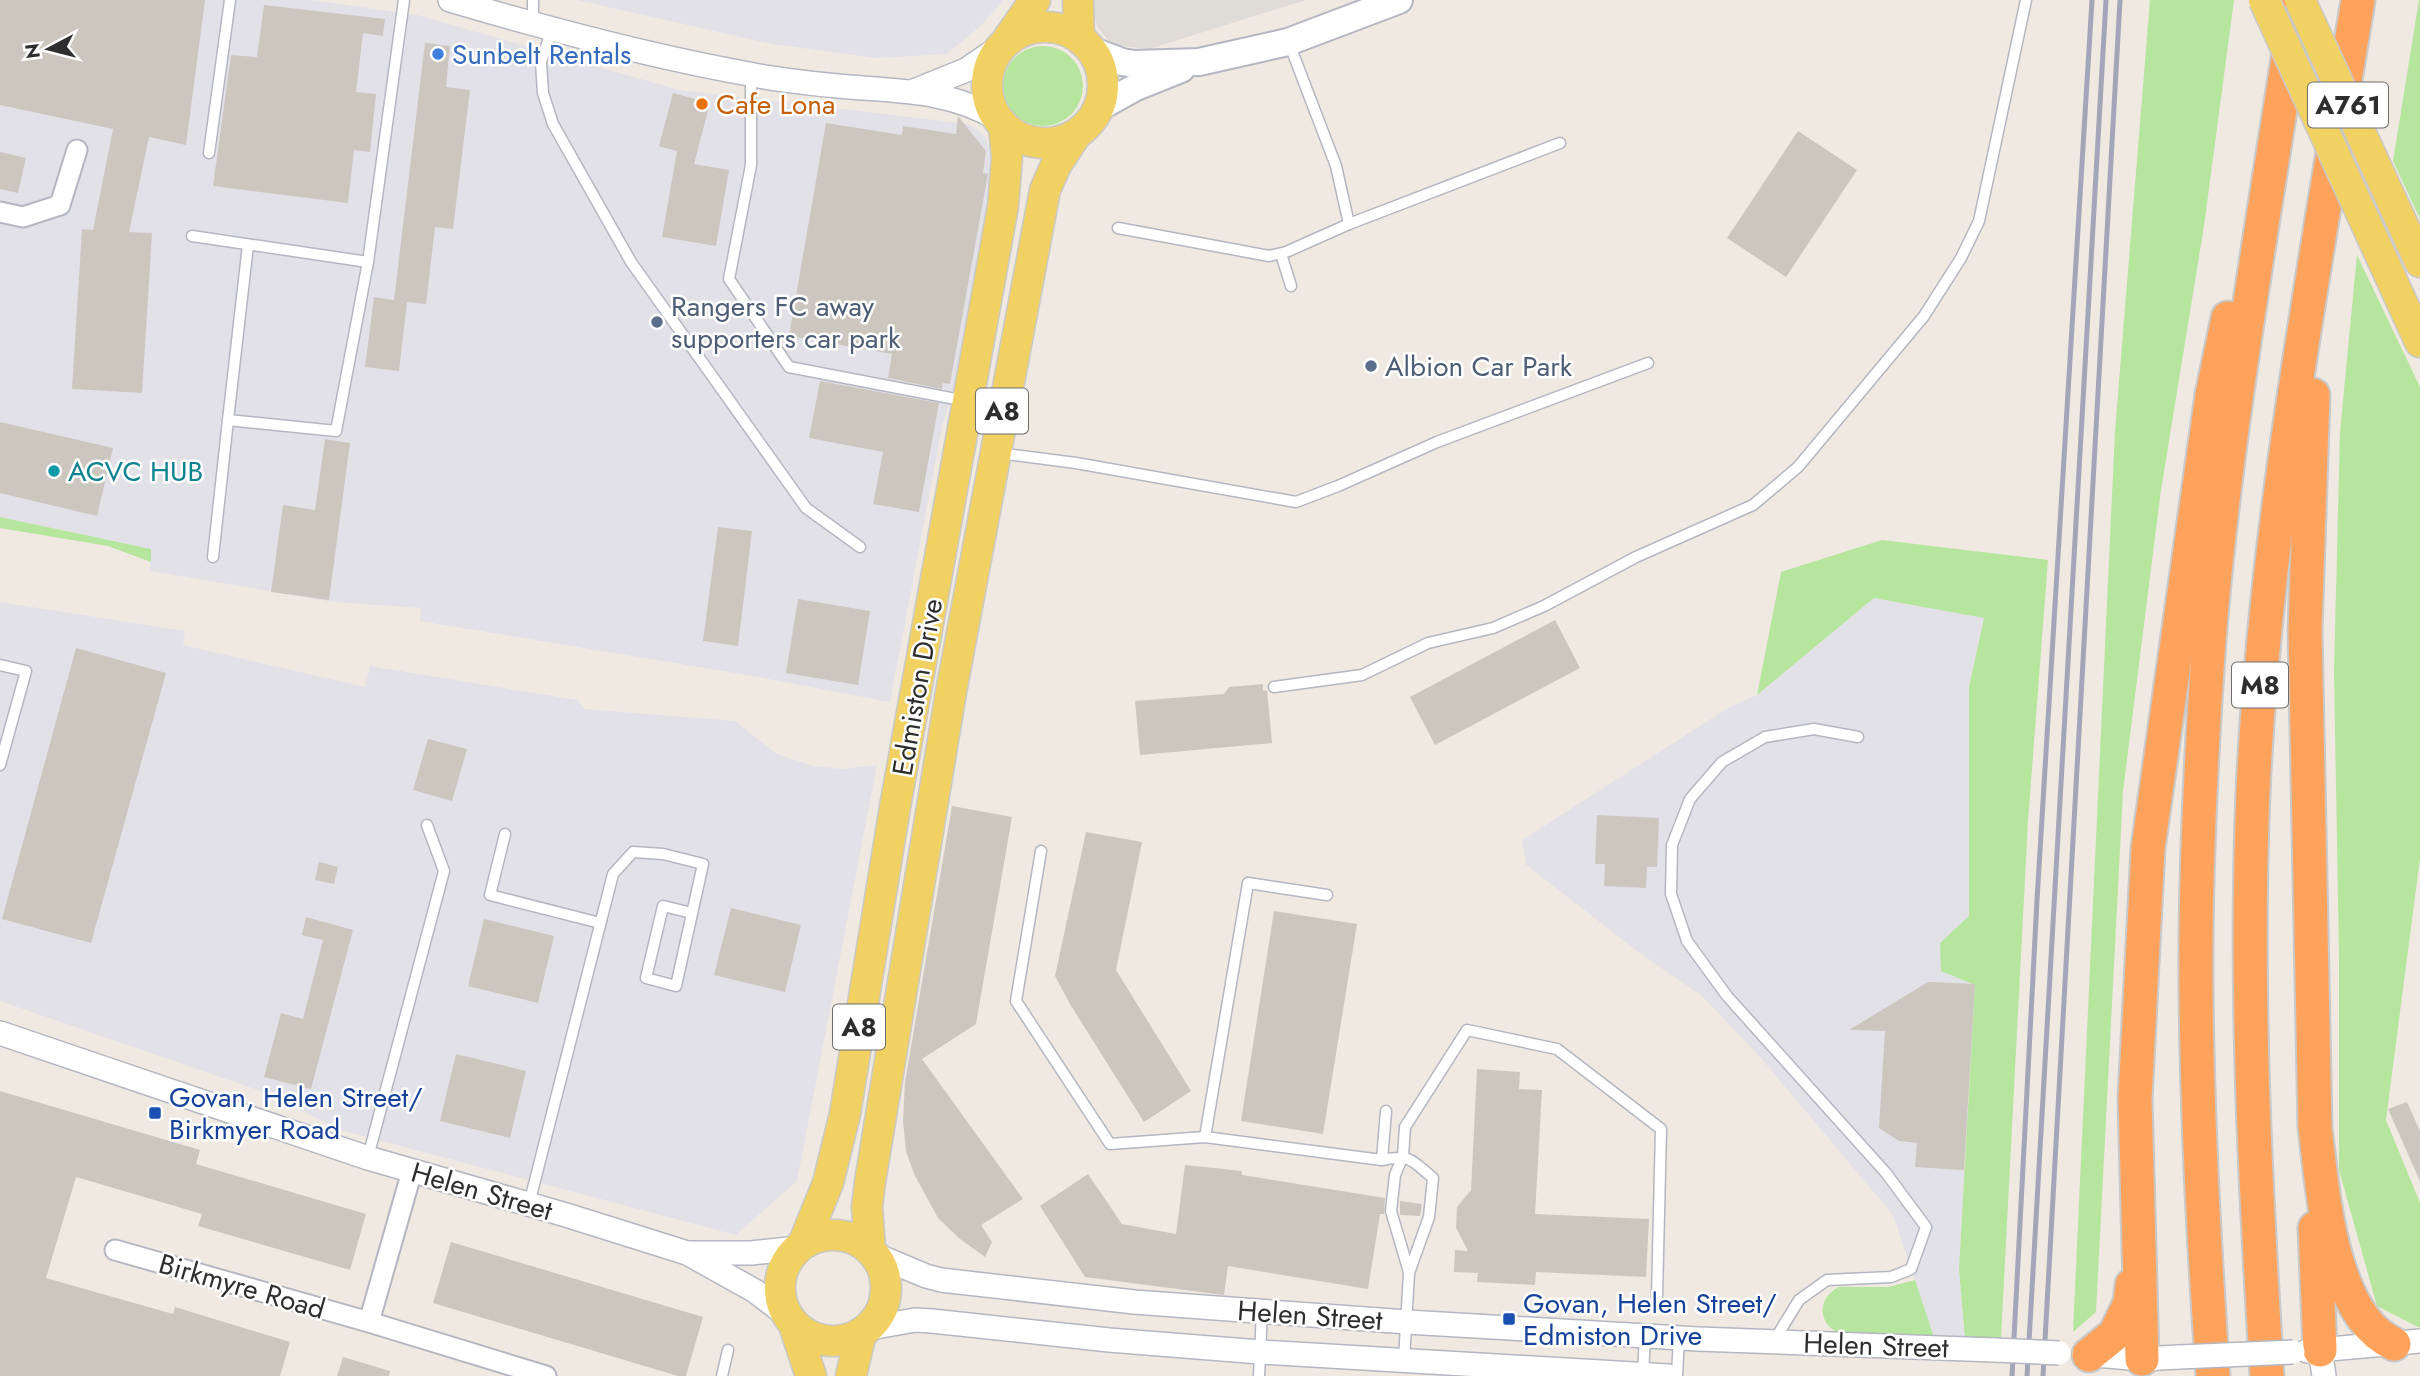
<svg xmlns="http://www.w3.org/2000/svg" width="2420" height="1376" viewBox="0 0 2420 1376" font-family="Jost,sans-serif">
  <style>
    .industrial { fill: #e3e1e8 }
    .green { fill: #b6e59e }
    .plaza { fill: #dfdcd8 }
    .building { fill: #cbc7bf }
    .lines { fill: none; stroke-linecap: round; stroke-linejoin: round }
    .service-casing { stroke: #b4b7c1; stroke-width: 13 }
    .minor-casing { stroke: #b4b7c1; stroke-width: 23 }
    .tertiary-casing { stroke: #b4b7c1; stroke-width: 26 }
    .secondary-casing { stroke: #b4b7c1; stroke-width: 30 }
    .primary-casing { stroke: #c9c9c9; stroke-width: 33 }
    .motorway-casing { stroke: #c9c9c9; stroke-width: 37 }
    .service { stroke: #fff; stroke-width: 10 }
    .minor { stroke: #fff; stroke-width: 19 }
    .tertiary { stroke: #fff; stroke-width: 23 }
    .secondary { stroke: #fff; stroke-width: 26 }
    .primary { stroke: #f2d163; stroke-width: 30 }
    .motorway { stroke: #ffa35c; stroke-width: 33 }
    .rail { stroke: #a3a6b8; stroke-width: 5 }
    .tertiary-bridge-casing { stroke: #b4b7c1; stroke-width: 26; stroke-linecap: butt }
    .primary-bridge-casing { stroke: #c9c9c9; stroke-width: 33; stroke-linecap: butt }
    .tertiary-bridge { stroke: #fff; stroke-width: 23 }
    .primary-bridge { stroke: #f2d163; stroke-width: 30 }
    .shop-dot { fill: #3f7fe0; stroke: #fff; stroke-width: 2.5 }
    .food-dot { fill: #e8710a; stroke: #fff; stroke-width: 2.5 }
    .service-dot { fill: #5c6f8a; stroke: #fff; stroke-width: 2.5 }
    .culture-dot { fill: #0f9aa8; stroke: #fff; stroke-width: 2.5 }
    .transit-dot { fill: #1a4fb4; stroke: #fff; stroke-width: 2.5 }
    .labels { text-anchor: middle; stroke-width: 5; stroke-linejoin: round; paint-order: stroke }
    .shield { fill: #fff; stroke: #6d6d6d; stroke-width: 2 }
    .shield-label { font-size: 26px; font-weight: bold; fill: #2e2e2e }
    .shop-label { font-size: 28px; fill: #366cbe; stroke: #fff; text-anchor: start }
    .food-label { font-size: 28px; fill: #c56008; stroke: #fff; text-anchor: start }
    .service-label { font-size: 28px; fill: #4e5e75; stroke: #fff; text-anchor: start }
    .culture-label { font-size: 28px; fill: #0d838f; stroke: #fff; text-anchor: start }
    .street-label { font-size: 28px; fill: #2e2e2e; stroke: #fff }
    .transit-label { font-size: 28px; fill: #164399; stroke: #fff; text-anchor: start }
  </style>
  <rect width="100%" height="100%" fill="#efe9e1"/>
  <g class="industrial">
    <polygon points="0,0 312,0 417,15 679,90 969,124 983,134 992,152 995,168 965,362 943,422 890,702 753,676 420,621 421,608 334,602 150,571 151,549 0,517"/>
    <polygon points="577,0 1003,0 984,23 947,54 876,58 772,44"/>
    <polygon points="1874,598 1984,617 1969,687 1969,916 1975,984 1959,1269 1965,1339 1934,1337 1893,1215 1760,1057 1702,996 1641,954 1526,865 1522,840 1728,708 1757,695"/>
    <polygon points="0,602 185,631 183,645 365,687 370,666 577,700 585,709 735,721 777,754 813,766 842,769 877,765 797,1181 736,1235 344,1131 255,1089 0,1001"/>
  </g>
  <g class="green">
    <polygon points="2150,0 2234,0 2204,226 2161,490 2123,791 2096,1312 2073,1332 2115,431"/>
    <polygon points="2419,0 2420,0 2420,219 2393,161"/>
    <circle cx="1043" cy="86" r="40"/>
    <polygon points="2357,255 2420,387 2420,858 2386,1120 2420,1203 2420,1327 2418,1327 2377,1306 2339,1170 2339,955 2334,672 2340,432"/>
    <polygon points="0,517 151,549 151,562 108,546 0,528"/>
    <polygon points="1882,540 2048,560 2028,821 2001,1338 1965,1339 1959,1269 1975,985 1941,971 1940,943 1969,916 1969,687 1984,618 1874,598 1757,695 1781,572"/>
    <path d="M1915,1280L1934,1337L1840,1334C1817,1323 1817,1298 1839,1287H1889Z"/>
  </g>
  <polygon class="plaza" points="1090,0 1306,0 1149,49 1111,45 1097,26"/>
  <g class="building">
    <polygon points="0,0 205,0 186,145 149,137 129,232 152,233 142,393 72,389 82,229 93,230 113,129 0,105"/>
    <polygon points="264,5 385,19 383,36 363,33 356,92 376,94 370,152 354,150 348,203 213,186 231,55 257,57"/>
    <polygon points="425,43 450,46 446,87 470,90 453,229 435,227 426,304 407,302 399,371 365,367 374,297 394,300"/>
    <polygon points="673,93 710,103 694,164 729,170 716,246 662,237 677,151 659,146"/>
    <polygon points="958,116 986,151 983,173 988,174 950,384 943,383 942,389 888,378 892,354 789,336 826,123 902,135 903,126 956,134"/>
    <polygon points="1798,131 1857,170 1786,277 1727,238"/>
    <polygon points="0,152 26,158 18,193 0,189"/>
    <polygon points="820,381 939,403 919,512 873,504 883,452 809,438"/>
    <polygon points="0,422 113,448 97,516 0,493"/>
    <polygon points="325,439 350,443 329,600 271,592 283,505 315,510"/>
    <polygon points="718,527 752,531 738,646 703,641"/>
    <polygon points="798,599 870,611 858,685 786,673"/>
    <polygon points="1555,620 1580,668 1435,745 1410,697"/>
    <polygon points="76,648 166,673 91,943 2,919"/>
    <polygon points="1263,684 1263,691 1267,690 1272,743 1140,755 1135,701 1224,694 1229,687"/>
    <polygon points="428,739 467,749 452,801 413,790"/>
    <polygon points="952,806 1012,817 976,1024 922,1059 1023,1199 981,1225 992,1242 985,1257 960,1239 938,1218 914,1174 906,1151 903,1121 905,1082"/>
    <polygon points="1597,815 1659,818 1657,867 1647,867 1646,888 1604,886 1605,864 1595,864"/>
    <polygon points="1086,832 1142,842 1116,970 1191,1091 1144,1122 1070,1004 1055,976"/>
    <polygon points="319,862 338,867 334,884 315,880"/>
    <polygon points="731,908 801,925 785,992 714,975"/>
    <polygon points="1274,911 1357,924 1323,1134 1241,1121"/>
    <polygon points="306,917 353,930 311,1089 264,1077 281,1013 303,1019 323,940 302,935"/>
    <polygon points="484,919 554,936 538,1003 468,986"/>
    <polygon points="1928,982 1975,984 1964,1170 1915,1167 1917,1143 1899,1141 1879,1128 1885,1031 1849,1030"/>
    <polygon points="456,1054 526,1071 510,1138 440,1121"/>
    <polygon points="1477,1069 1520,1072 1519,1089 1542,1090 1535,1214 1649,1219 1646,1277 1536,1272 1535,1285 1477,1282 1478,1273 1454,1272 1455,1250 1468,1251 1456,1228 1457,1207 1471,1190"/>
    <polygon points="0,1091 200,1150 196,1164 366,1214 350,1270 198,1226 202,1214 76,1177 46,1278 173,1314 175,1307 290,1342 280,1376 0,1376"/>
    <polygon points="2407,1102 2420,1131 2420,1181 2388,1109"/>
    <polygon points="1185,1165 1242,1171 1242,1175 1385,1198 1384,1214 1380,1214 1368,1289 1228,1266 1224,1295 1085,1277 1040,1206 1088,1174 1122,1224 1176,1234"/>
    <polygon points="1400,1201 1422,1204 1420,1216 1400,1215"/>
    <polygon points="451,1242 703,1317 686,1376 678,1376 433,1303"/>
    <polygon points="343,1357 390,1371 389,1376 337,1376"/>
  </g>
  <g class="lines">
    <g class="service-casing">
      <g id="service">
        <polyline points="533,0 533,23"/>
        <polyline points="552,29 541,62 543,93 553,124 631,262 806,508 860,547"/>
        <polyline points="1289,43 1336,166 1349,224 1560,143"/>
        <polyline points="751,75 751,165 729,279 789,367 966,401"/>
        <polyline points="209,153 230,0"/>
        <polyline points="1118,228 1269,256 1286,252 1349,224"/>
        <polyline points="192,236 368,262"/>
        <polyline points="1281,254 1291,286"/>
        <polyline points="228,420 248,245"/>
        <polyline points="998,453 1076,463 1296,502 1338,486 1437,442 1648,363"/>
        <polyline points="213,557 228,420 336,431 368,262 404,0"/>
        <polyline points="0,665 26,671 0,765"/>
        <polyline points="1274,687 1362,675 1428,643 1493,628 1544,606 1636,557 1753,505 1798,467 1924,316 1961,258 1979,221 2026,0"/>
        <polyline points="505,834 490,895 600,923"/>
        <path d="M1041,851L1016,1001L1110,1144L1205,1137L1382,1160C1411,1154 1411,1160 1433,1178L1429,1217L1409,1273L1404,1360"/>
        <polyline points="1205,1137 1248,883 1327,895"/>
        <polyline points="368,1157 444,871 427,825"/>
        <polyline points="1382,1160 1386,1111"/>
        <polyline points="529,1204 613,874 633,852 663,854 703,864 676,986 646,978 663,906 692,913"/>
        <polyline points="1409,1272 1391,1211 1395,1175 1403,1156 1405,1127 1467,1030 1557,1049 1661,1129 1657,1296"/>
        <polyline points="1774,1341 1799,1300 1827,1280 1891,1277 1911,1269 1926,1227 1886,1173 1727,996 1687,941 1671,894 1672,845 1690,799 1722,762 1765,737 1814,729 1858,737"/>
        <polyline points="1643,1375 1645,1335"/>
        <polyline points="722,1376 728,1350"/>
        <polyline points="1259,1376 1262,1311"/>
        <polyline points="1677,1376 1679,1338"/>
      </g>
    </g>
    <g class="minor-casing">
      <g id="minor">
        <polyline points="0,212 23,217 60,205 77,150"/>
        <polyline points="115,1250 369,1322 546,1376"/>
        <polyline points="369,1322 412,1171"/>
      </g>
    </g>
    <g class="tertiary-casing">
      <g id="tertiary">
        <path d="M450,0C548,29 648,56 749,74C782,81 815,84 849,87C900,91 953,91 997,119"/>
        <polyline points="914,91 966,70 1004,44"/>
        <polyline points="0,1033 368,1158 566,1215 687,1253 755,1291 789,1317"/>
        <polyline points="690,1253 751,1253 798,1248"/>
        <polyline points="876,1255 926,1276 941,1280 1134,1302 1407,1322 1698,1339 1994,1350"/>
        <polyline points="870,1328 915,1320 932,1321 1109,1340 1260,1352 1668,1376"/>
        <polyline points="2320,1350 2324,1376"/>
        <polyline points="2307,1351 2420,1341"/>
        <polyline points="2084,1354 2142,1359 2179,1357"/>
      </g>
    </g>
    <g class="secondary-casing">
      <g id="secondary">
        <polyline points="1093,51 1122,62 1134,64 1199,62 1288,42 1399,0"/>
        <polyline points="1100,107 1136,87 1181,69"/>
      </g>
    </g>
    <g class="primary-casing">
      <g id="primary">
        <polyline points="1078,0 1079,37"/>
        <circle cx="1045" cy="85" r="58"/>
        <polyline points="1008,39 1035,0"/>
        <polyline points="2396,210 2420,262"/>
        <polyline points="2399,296 2420,342"/>
        <circle cx="833" cy="1288" r="53"/>
        <polyline points="804,1242 828,1183 845,1114 895,807 1003,206 1007,157 1004,127"/>
        <polyline points="870,1248 867,1207 870,1182 951,692 1045,190 1056,165 1075,136"/>
        <polyline points="794,1325 811,1376"/>
        <polyline points="851,1376 861,1333"/>
      </g>
    </g>
    <g class="motorway-casing">
      <g id="motorway">
        <path d="M2313,395L2305,630L2315,1128C2323,1190 2330,1315 2394,1344"/>
        <polyline points="2315,1228 2320,1350"/>
        <polyline points="2089,1355 2115,1334 2130,1303 2132,1285"/>
        <polyline points="2142,1359 2135,1099 2148,848 2212,395 2228,318"/>
        <path d="M2213,1376C2204,1247 2197,1117 2196,987C2195,872 2201,755 2209,640C2226,426 2265,213 2297,0"/>
        <path d="M2267,1376C2255,1182 2245,987 2253,792C2265,526 2316,263 2358,0"/>
      </g>
    </g>
    <use href="#service" class="service"/>
    <use href="#minor" class="minor"/>
    <use href="#tertiary" class="tertiary"/>
    <use href="#secondary" class="secondary"/>
    <use href="#primary" class="primary"/>
    <use href="#motorway" class="motorway"/>
    <g class="rail">
      <polyline points="2012,1376 2037,900 2092,0"/>
      <polyline points="2027,1376 2106,0"/>
      <polyline points="2043,1376 2120,0"/>
    </g>
    <g class="tertiary-bridge-casing">
      <g id="tertiary-bridge">
        <polyline points="1994,1350 2059,1353"/>
        <polyline points="2179,1357 2293,1352"/>
      </g>
    </g>
    <g class="primary-bridge-casing">
      <g id="primary-bridge">
        <polyline points="2264,0 2399,296"/>
        <polyline points="2300,0 2396,210"/>
      </g>
    </g>
    <use href="#tertiary-bridge" class="tertiary-bridge"/>
    <use href="#primary-bridge" class="primary-bridge"/>
  </g>
  <circle class="shop-dot" cx="438" cy="54" r="7"/>
  <circle class="food-dot" cx="702" cy="104" r="7"/>
  <g class="service-dot">
    <circle cx="657" cy="322" r="7"/>
    <circle cx="1371" cy="366" r="7"/>
  </g>
  <circle class="culture-dot" cx="54" cy="471" r="7"/>
  <g class="transit-dot">
    <rect x="148" y="1106" width="14" height="14" rx="3.5"/>
    <rect x="1502" y="1312" width="14" height="14" rx="3.5"/>
  </g>
  <g class="labels">
    <g class="shield">
      <rect x="2308" y="82.5" width="80" height="45" rx="5"/>
      <rect x="976" y="388.5" width="52" height="45" rx="5"/>
      <rect x="2232" y="662.5" width="56" height="45" rx="5"/>
      <rect x="833" y="1004.5" width="52" height="45" rx="5"/>
    </g>
    <g class="shield-label">
      <text x="2348" y="114">A761</text>
      <text x="1002" y="420">A8</text>
      <text x="2260" y="694">M8</text>
      <text x="859" y="1036">A8</text>
    </g>
    <g class="shop-label">
      <text x="452" y="64">Sunbelt Rentals</text>
    </g>
    <g class="food-label">
      <text x="716" y="114">Cafe Lona</text>
    </g>
    <g class="service-label">
      <text x="671" y="316">Rangers FC away<tspan x="671" dy="32">supporters car park</tspan></text>
      <text x="1385" y="376">Albion Car Park</text>
    </g>
    <g class="culture-label">
      <text x="68" y="481">ACVC HUB</text>
    </g>
    <g class="street-label">
      <text transform="translate(917 687) rotate(-80)" y="10">Edmiston Drive</text>
      <text transform="translate(482 1191) rotate(16)" y="10">Helen Street</text>
      <text transform="translate(242 1286) rotate(16)" y="10">Birkmyre Road</text>
      <text transform="translate(1310 1315) rotate(4)" y="10">Helen Street</text>
      <text transform="translate(1876 1345) rotate(2)" y="10">Helen Street</text>
    </g>
    <g class="transit-label">
      <text x="169" y="1107">Govan, Helen Street/<tspan x="169" dy="32">Birkmyer Road</tspan></text>
      <text x="1523" y="1313">Govan, Helen Street/<tspan x="1523" dy="32">Edmiston Drive</tspan></text>
    </g>
  </g>
  <g transform="translate(49 49) rotate(263)" stroke="#ffffff" stroke-width="5" paint-order="stroke">
  <path d="M0-5L12 26L0 18L-12 26Z" fill="#2e2e2e"/>
  <text y="-10" font-size="19" font-weight="bold" text-anchor="middle" fill="#2e2e2e">N</text>
  </g>
</svg>
